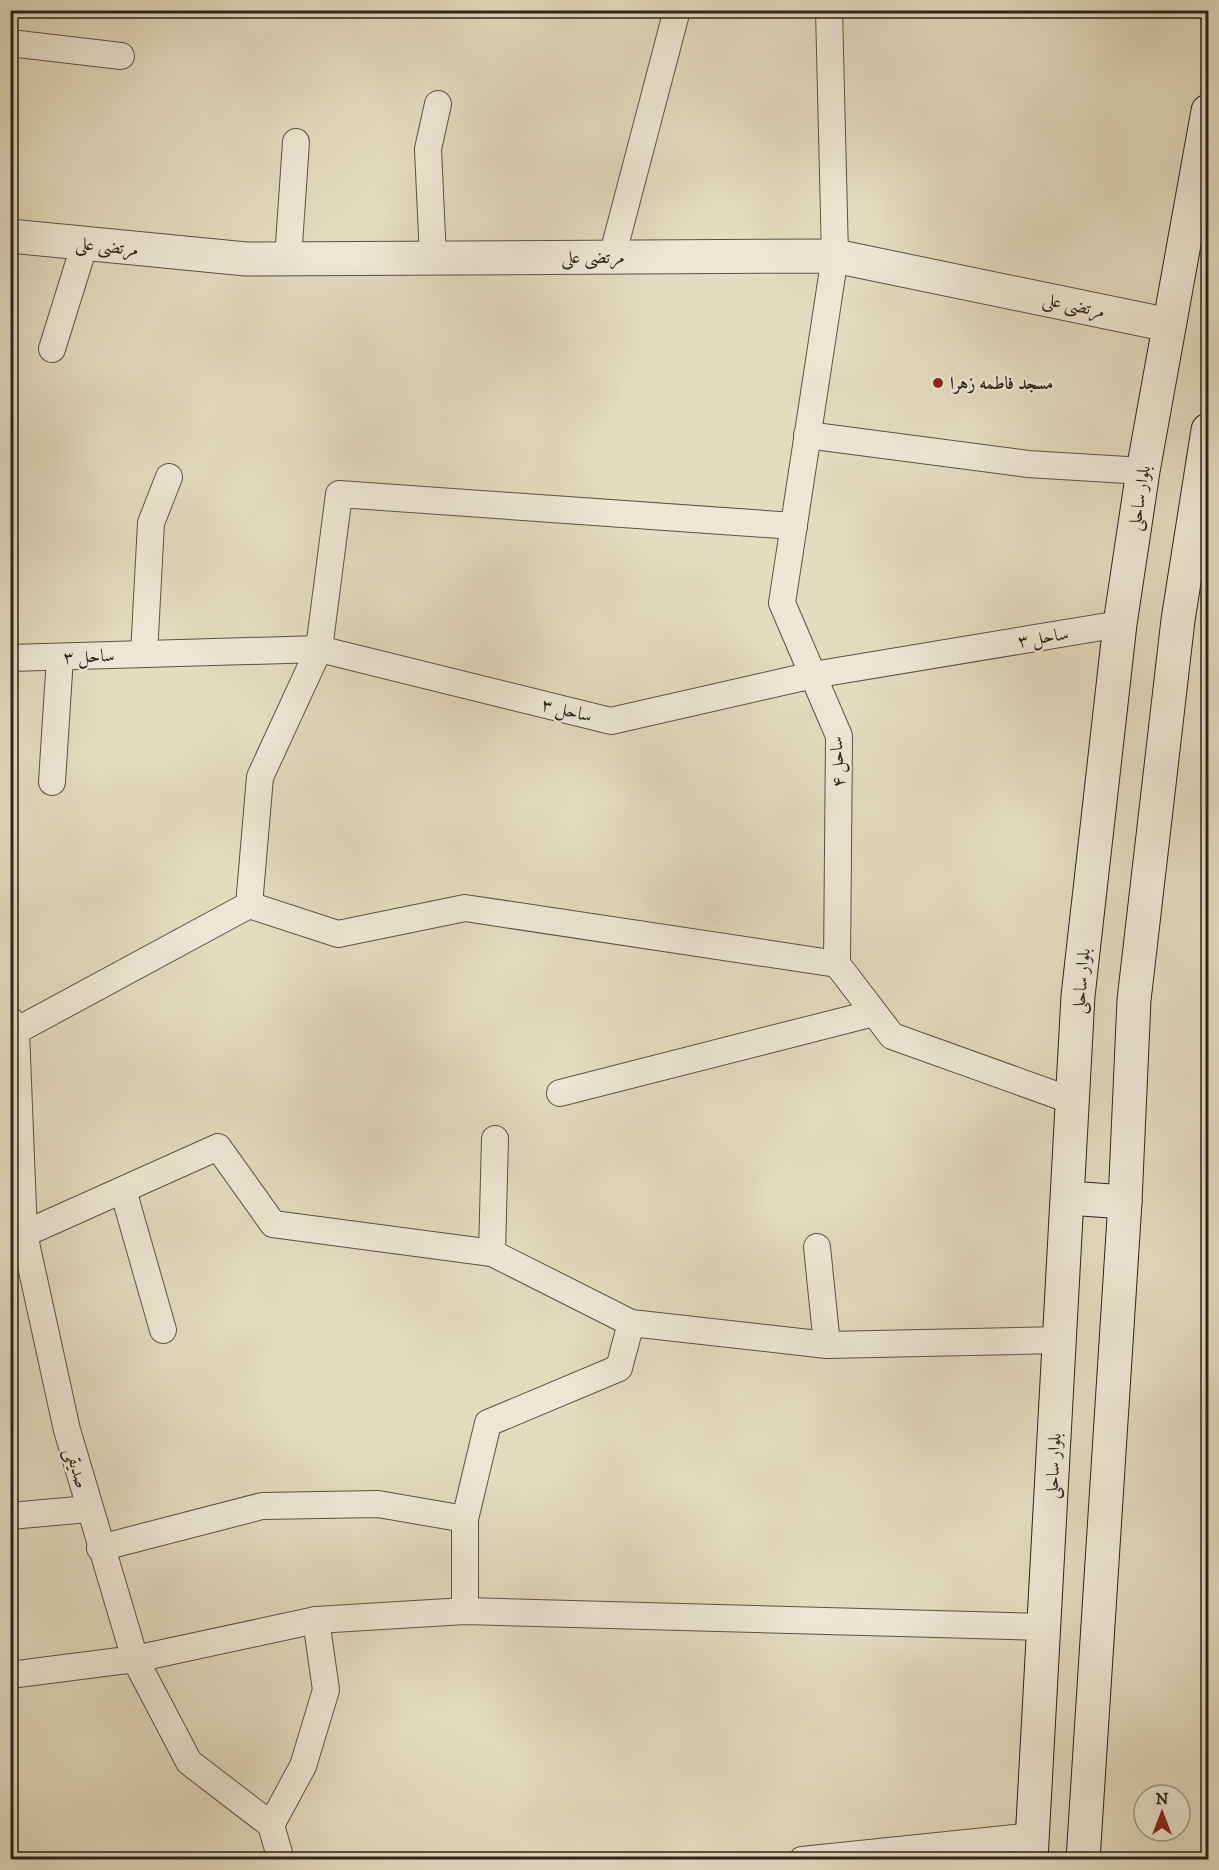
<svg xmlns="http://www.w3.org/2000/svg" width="1219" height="1870" viewBox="0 0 1219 1870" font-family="'IM FELL DW Pica',Amiri,serif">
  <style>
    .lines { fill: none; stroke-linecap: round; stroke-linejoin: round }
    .minor-casing { stroke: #5a5243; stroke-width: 28 }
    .tertiary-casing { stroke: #5a5243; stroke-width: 35 }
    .secondary-casing { stroke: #2d241a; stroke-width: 35 }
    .minor { stroke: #ede8d5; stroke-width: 26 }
    .tertiary { stroke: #ede8d5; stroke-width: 33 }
    .secondary { stroke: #ede8d5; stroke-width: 33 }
    .poi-dot { fill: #8f2418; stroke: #ede8d5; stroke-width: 2 }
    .labels { text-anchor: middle; stroke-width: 4.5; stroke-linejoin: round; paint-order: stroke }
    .street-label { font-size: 18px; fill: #2d241a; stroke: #ede8d5 }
    .poi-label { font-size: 18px; font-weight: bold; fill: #2d241a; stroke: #ede8d5; text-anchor: start }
  </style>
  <rect width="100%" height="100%" fill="#e3dcbf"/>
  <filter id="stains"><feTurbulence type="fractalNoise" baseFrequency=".00333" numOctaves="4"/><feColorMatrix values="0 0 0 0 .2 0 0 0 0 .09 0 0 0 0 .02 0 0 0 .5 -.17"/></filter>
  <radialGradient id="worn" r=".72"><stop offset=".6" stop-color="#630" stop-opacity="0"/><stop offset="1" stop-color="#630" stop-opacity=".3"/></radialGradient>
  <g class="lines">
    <g class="minor-casing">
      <g id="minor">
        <polyline points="829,10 835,256 782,603 839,736 837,964 892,1036 1073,1101"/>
        <polyline points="10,43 121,56"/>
        <polyline points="612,257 677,10"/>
        <polyline points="433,258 428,149 438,104"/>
        <polyline points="288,259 296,142"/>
        <polyline points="52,349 85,243"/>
        <polyline points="807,435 1028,464 1143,471"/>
        <polyline points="144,654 151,523 169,477"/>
        <polyline points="10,658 319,649 611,721 813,675 1120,624"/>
        <polyline points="52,782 60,657"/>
        <polyline points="249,905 338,934 465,908 837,964"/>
        <polyline points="10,1020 16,1031 24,1234 67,1430 135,1659 189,1762 271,1825 281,1860"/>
        <polyline points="16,1031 249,905 260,777 319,649 339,494 794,526"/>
        <polyline points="560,1093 874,1013"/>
        <polyline points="123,1190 163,1330"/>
        <polyline points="24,1234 218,1147 273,1224 492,1253 631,1323 827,1345 1060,1340"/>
        <polyline points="817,1247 827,1345"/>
        <polyline points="492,1253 495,1139"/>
        <polyline points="10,1516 89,1509"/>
        <polyline points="100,1548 262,1506 378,1504 465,1519"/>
        <polyline points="465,1611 465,1519 488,1423 619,1368 631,1323"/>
        <polyline points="10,1675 135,1659 316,1620 465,1611 1045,1627"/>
        <polyline points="271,1825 303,1766 326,1690 316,1620"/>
        <polyline points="802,1860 1033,1836"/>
      </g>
    </g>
    <g class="tertiary-casing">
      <polyline id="tertiary" points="10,236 246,259 835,256 1169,325"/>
    </g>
    <g class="secondary-casing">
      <g id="secondary">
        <polyline points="1068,1198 1125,1202"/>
        <polyline points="1031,1860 1078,996 1120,624 1143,471 1208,111"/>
        <polyline points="1083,1860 1125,1202 1134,1000 1178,620 1208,430"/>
      </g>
    </g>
    <use href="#minor" class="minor"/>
    <use href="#tertiary" class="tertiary"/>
    <use href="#secondary" class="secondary"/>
  </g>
  <circle class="poi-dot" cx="938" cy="383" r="6"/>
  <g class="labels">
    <g class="street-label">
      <text transform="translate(107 246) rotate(6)" y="6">مرتضی علی</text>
      <text x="593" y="263">مرتضی علی</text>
      <text transform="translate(1074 305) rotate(12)" y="6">مرتضی علی</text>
      <text transform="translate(1139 498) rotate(-81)" y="6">بلوار ساحلی</text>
      <text transform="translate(1043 637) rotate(-9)" y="6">ساحل ۳</text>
      <text transform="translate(89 656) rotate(-2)" y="6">ساحل ۳</text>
      <text transform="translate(567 710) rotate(14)" y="6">ساحل ۳</text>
      <text transform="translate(837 762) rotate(-93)" y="6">ساحل ۴</text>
      <text transform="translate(1081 981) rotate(-85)" y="6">بلوار ساحلی</text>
      <text transform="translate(1053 1466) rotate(-87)" y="6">بلوار ساحلی</text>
      <text transform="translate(77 1468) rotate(74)" y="6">صدیقی</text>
    </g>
    <g class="poi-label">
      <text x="950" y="389">مسجد فاطمه زهرا</text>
    </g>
  </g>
  <rect width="1219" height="1870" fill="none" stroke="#e3dcbf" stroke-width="36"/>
  <rect x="12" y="12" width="1195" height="1846" fill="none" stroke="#2d241a" stroke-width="3"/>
  <rect x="18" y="18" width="1183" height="1834" fill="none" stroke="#2d241a" stroke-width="1.5"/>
  <g transform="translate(1162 1813)"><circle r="28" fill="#ede8d5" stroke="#a09a8a" stroke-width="1.5"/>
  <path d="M0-4.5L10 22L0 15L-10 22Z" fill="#8f2418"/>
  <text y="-9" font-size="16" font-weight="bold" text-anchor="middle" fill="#2d241a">N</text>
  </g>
  <rect width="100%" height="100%" filter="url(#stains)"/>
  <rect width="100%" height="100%" fill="url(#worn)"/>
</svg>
